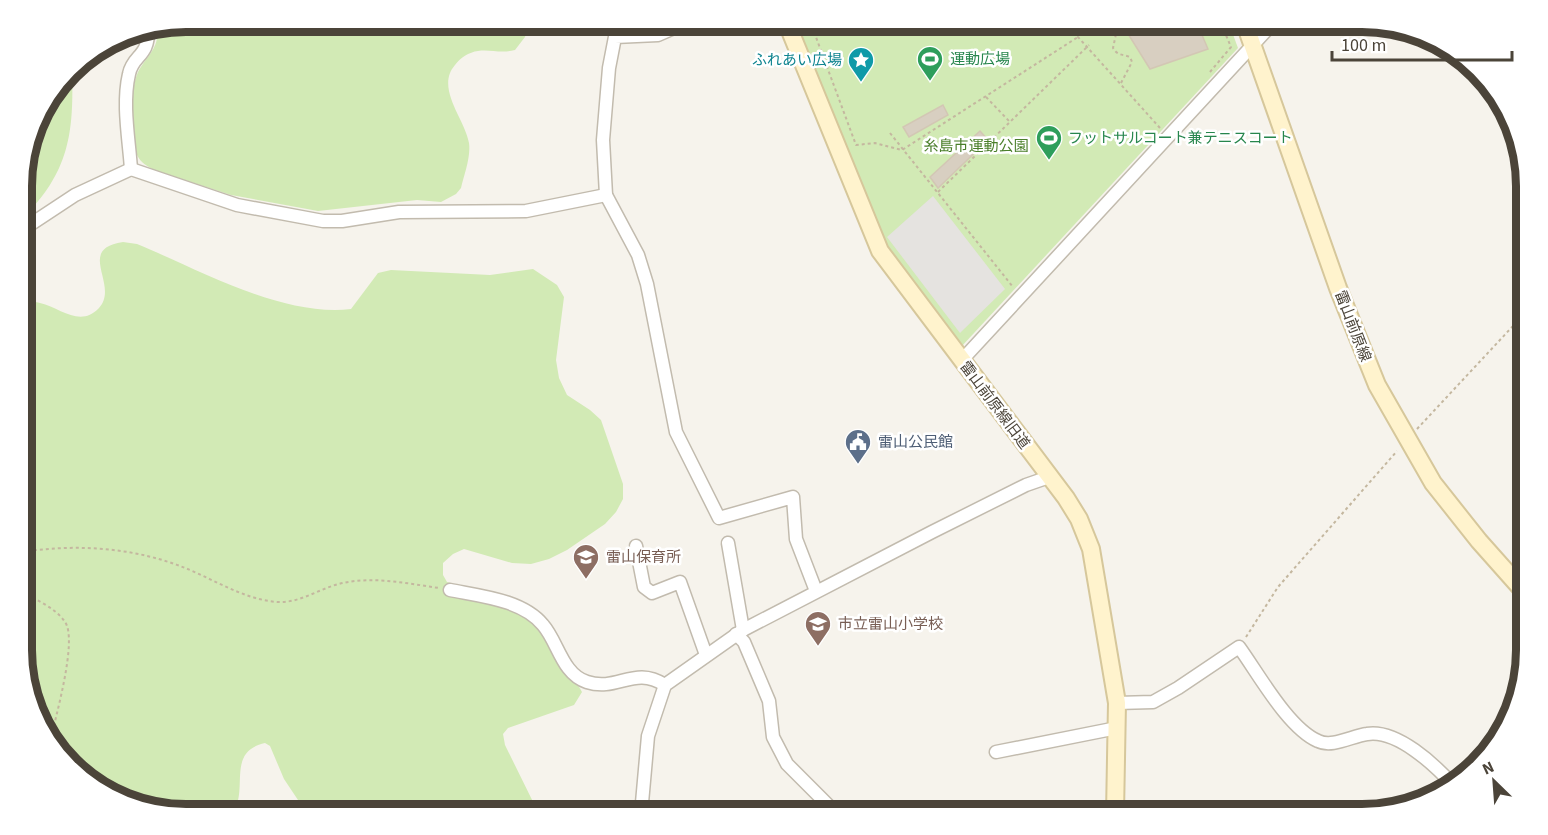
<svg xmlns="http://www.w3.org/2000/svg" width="1548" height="835" viewBox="0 0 1548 835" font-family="'Source Sans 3','Noto Sans JP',sans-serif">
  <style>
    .green { fill: #d2eab5 }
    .parking { fill: #e5e3e0 }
    .building { fill: #d8cfc1; stroke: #d3c7b4; stroke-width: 1.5 }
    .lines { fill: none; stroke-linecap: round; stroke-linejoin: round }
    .street-casing { stroke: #c2bbae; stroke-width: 15 }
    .secondary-casing { stroke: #d6c79b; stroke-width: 20 }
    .path { stroke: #c4b79f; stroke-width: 2; stroke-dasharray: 3 3; stroke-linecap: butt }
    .street { stroke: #fff; stroke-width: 12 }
    .secondary { stroke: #fff3cd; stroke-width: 16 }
    .labels { text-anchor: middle; stroke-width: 5; stroke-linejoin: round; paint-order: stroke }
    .leisure-label { font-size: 15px; fill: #27864d; stroke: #fff; text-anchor: start }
    .culture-label { font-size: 15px; fill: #0d838f; stroke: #fff; text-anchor: end }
    .park-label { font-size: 15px; fill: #4a7f2a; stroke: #fff }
    .street-label { font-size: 15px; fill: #4b4439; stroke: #fff }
    .service-label { font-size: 15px; fill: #4e5e75; stroke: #fff; text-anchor: start }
    .education-label { font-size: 15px; fill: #785e54; stroke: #fff; text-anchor: start }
    .rim { fill: none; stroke: #4b4439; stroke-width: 8 }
  </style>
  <rect width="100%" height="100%" fill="#f6f3ec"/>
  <g class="green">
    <path d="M186,21H523L527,30L525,37L515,50C501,54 490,49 478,51C469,52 460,58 455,65C435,88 465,119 469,143C471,157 464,175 461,188L456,194L441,202L417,200L318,211L231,195L154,170C147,166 141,163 137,155C128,138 130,90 138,72C147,55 160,48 157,27Z"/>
    <polygon points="790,21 1228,21 1238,48 962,346 883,248"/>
    <path d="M72,68C74,133 70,172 21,220V175L28,159L27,154L38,113Z"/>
    <path d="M123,242L137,244C200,270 282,317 351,309L378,273L391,270L490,275L533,269L557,285L564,297L556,360L559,378L567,395L590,410L601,420L623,484V499L616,512L605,524L567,550L549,559L531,564L512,563L464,549L453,554L443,563V575L447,582C469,588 523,612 538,628C548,639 552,655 561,668C567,677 577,681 582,692L574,705L508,728L503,734L505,745L539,814H303L300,803L284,779L270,746L265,743C225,752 250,790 232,814H186L113,797L49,741L22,671V303C28,303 34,301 40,303C61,308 80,328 99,308C120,285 75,249 123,242Z"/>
  </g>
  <polygon class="parking" points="933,196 1005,289 960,333 887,237"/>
  <g class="building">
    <polygon points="1120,21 1196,21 1208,49 1150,69"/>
    <polygon points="943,105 948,115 909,137 903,127"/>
    <polygon points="980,131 988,140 938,188 930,177"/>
  </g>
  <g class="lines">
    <g class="street-casing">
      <g id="street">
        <polyline points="690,21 658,35 615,37 609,68 603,140 606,195 638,255 647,284 676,432 719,518 793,497 796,539 816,591"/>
        <path d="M131,169C129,139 122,104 129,74C133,54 149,58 148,29"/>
        <polyline points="22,230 75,195 131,169 237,205 323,221 342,221 399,212 526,211 606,195"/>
        <polyline points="962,360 1275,21"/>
        <polyline points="728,543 743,630"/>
        <polyline points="636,546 644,587 652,593 680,582 706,655"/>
        <path d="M450,590C480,596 523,600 543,625C558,642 562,674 587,682C618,692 634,665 665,685"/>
        <polyline points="736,634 744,642 769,701 773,737 787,764 837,814"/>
        <path d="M1117,703L1153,702L1178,688L1239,647C1258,673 1288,728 1318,741C1332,748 1352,736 1367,734C1397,729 1435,765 1454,786"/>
        <polyline points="996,752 1117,728"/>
        <polyline points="641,814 648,736 665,685 743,630 932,532 1026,485 1049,477"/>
      </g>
    </g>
    <g class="secondary-casing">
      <g id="secondary">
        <polyline points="786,21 880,251 1066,498 1079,519 1091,549 1117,703 1115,814"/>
        <polyline points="1244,21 1338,288 1377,385 1433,483 1479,541 1527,595"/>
      </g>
    </g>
    <g class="path">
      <polyline points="810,21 856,145 875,143 902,150 1078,37 1068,21"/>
      <polyline points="825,21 835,36"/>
      <polyline points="1104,21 1078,37 1160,128"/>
      <path d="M1104,21L1116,34L1113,48C1118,56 1122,54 1130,57L1132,62L1121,83"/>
      <polyline points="1210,72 1231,47 1220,21"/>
      <polyline points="986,97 1009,121"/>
      <polyline points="890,133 1013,287"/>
      <polyline points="938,192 1089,45"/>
      <polyline points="1417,429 1526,312"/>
      <path d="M22,552C74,544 130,547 180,566C212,578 244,600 278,602C298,603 316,591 335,585C369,575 404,583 439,588"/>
      <path d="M22,592C36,600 56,608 65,622C78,640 55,719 50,742"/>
      <polyline points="1246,637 1278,587 1397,451"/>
    </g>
    <use href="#street" class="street"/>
    <use href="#secondary" class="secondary"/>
  </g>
  <defs>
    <g id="stadium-pin" transform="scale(1.35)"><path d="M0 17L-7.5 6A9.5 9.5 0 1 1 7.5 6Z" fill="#2e9e5b" stroke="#fff"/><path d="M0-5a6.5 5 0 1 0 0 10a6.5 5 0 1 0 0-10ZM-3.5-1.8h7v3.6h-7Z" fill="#fff"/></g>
    <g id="sight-pin" transform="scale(1.35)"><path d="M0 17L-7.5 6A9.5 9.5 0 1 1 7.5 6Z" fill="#0f9aa8" stroke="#fff"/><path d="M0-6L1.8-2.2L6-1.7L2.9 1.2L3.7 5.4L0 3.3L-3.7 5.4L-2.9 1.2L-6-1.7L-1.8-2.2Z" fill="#fff"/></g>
    <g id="civic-pin" transform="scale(1.35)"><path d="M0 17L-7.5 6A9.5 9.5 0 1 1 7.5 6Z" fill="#5c6f8a" stroke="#fff"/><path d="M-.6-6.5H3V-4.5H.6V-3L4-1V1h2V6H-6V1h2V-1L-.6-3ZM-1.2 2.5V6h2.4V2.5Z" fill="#fff"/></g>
    <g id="school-pin" transform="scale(1.35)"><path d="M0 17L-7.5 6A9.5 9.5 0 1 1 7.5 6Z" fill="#8d6e63" stroke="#fff"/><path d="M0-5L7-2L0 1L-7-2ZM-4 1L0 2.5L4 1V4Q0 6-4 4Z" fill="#fff"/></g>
  </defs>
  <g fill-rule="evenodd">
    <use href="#stadium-pin" x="930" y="59"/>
    <use href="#sight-pin" x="861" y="60"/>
    <use href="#stadium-pin" x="1049" y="138"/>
    <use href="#civic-pin" x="858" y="442"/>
    <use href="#school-pin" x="586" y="557"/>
    <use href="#school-pin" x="818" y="624"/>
  </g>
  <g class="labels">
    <g class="leisure-label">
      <text x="950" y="64">運動広場</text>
      <text x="1068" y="143">フットサルコート兼テニスコート</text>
    </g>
    <g class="culture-label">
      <text x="842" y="65">ふれあい広場</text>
    </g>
    <g class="park-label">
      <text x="976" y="151">糸島市運動公園</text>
    </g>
    <g class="street-label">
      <text transform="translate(1353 326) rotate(69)" y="5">雷山前原線</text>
      <text transform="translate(995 405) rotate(53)" y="5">雷山前原線旧道</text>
    </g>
    <g class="service-label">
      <text x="878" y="447">雷山公民館</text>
    </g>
    <g class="education-label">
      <text x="606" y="562">雷山保育所</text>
      <text x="838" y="629">市立雷山小学校</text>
    </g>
  </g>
  <path d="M0 0H1548V835H0ZM186 32H1362A154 154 0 0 1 1516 186V650A154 154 0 0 1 1362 804H186A154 154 0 0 1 32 650V186A154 154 0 0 1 186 32Z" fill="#fff" fill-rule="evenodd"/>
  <path class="rim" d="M186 32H1362A154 154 0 0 1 1516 186V650A154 154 0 0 1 1362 804H186A154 154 0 0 1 32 650V186A154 154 0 0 1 186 32Z"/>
  <g transform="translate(1494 781) rotate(335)" stroke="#ffffff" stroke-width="4.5" paint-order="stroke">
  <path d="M0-4.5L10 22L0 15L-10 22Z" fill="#4b4439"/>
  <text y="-9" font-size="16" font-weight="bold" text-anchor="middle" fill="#4b4439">N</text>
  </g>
  <path d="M1332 51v9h180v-9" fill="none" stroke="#4b4439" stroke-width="3"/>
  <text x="1341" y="51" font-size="18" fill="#4b4439" stroke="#ffffff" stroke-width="4.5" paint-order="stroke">100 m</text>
</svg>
